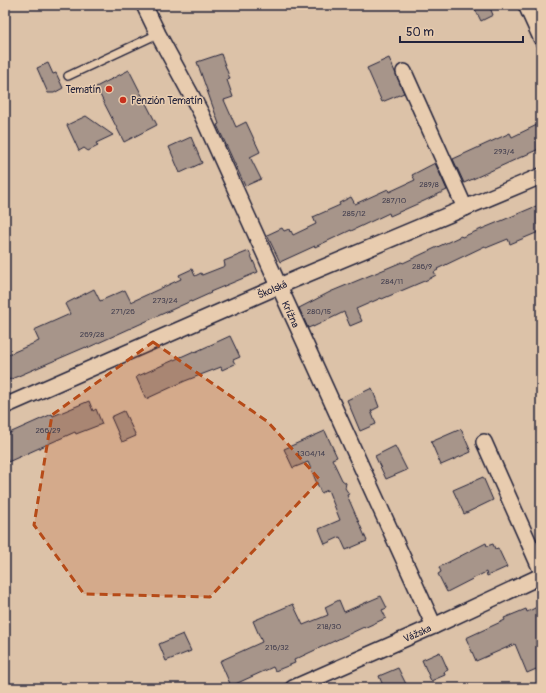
<svg xmlns="http://www.w3.org/2000/svg" width="546" height="693" viewBox="0 0 546 693" font-family="Pangolin,sans-serif">
  <style>
    .building { fill: #a7958a; stroke: #22223b }
    .lines { fill: none; stroke-linecap: round; stroke-linejoin: round }
    .service-casing { stroke: #22223b; stroke-width: 10 }
    .minor-casing { stroke: #22223b; stroke-width: 18 }
    .service { stroke: #e8ccaf; stroke-width: 7 }
    .minor { stroke: #e8ccaf; stroke-width: 15 }
    .marked { fill: #b64b18; fill-opacity: 0.2; stroke: #b64b18; stroke-width: 3; stroke-dasharray: 8 5; stroke-linejoin: round }
    .poi-dot { fill: #c8321e; stroke: #e8ccaf; stroke-width: 1.5 }
    .labels { text-anchor: middle; stroke-width: 3; stroke-linejoin: round; paint-order: stroke }
    .number-label { font-size: 8px; fill: #433f4f }
    .poi-label { font-size: 10px; fill: #22223b; stroke: #e8ccaf; text-anchor: end }
    .street-label { font-size: 10px; fill: #22223b; stroke: #e8ccaf }
  </style>
  <rect width="100%" height="100%" fill="#dcc2a8"/>
  <filter id="ink" filterUnits="userSpaceOnUse"><feTurbulence type="fractalNoise" baseFrequency=".025" numOctaves="2"/><feDisplacementMap in="SourceGraphic" scale="8" xChannelSelector="R" yChannelSelector="G"/><feConvolveMatrix kernelMatrix="1 2 1 2 8 2 1 2 1" color-interpolation-filters="sRGB"/></filter>
  <g filter="url(#ink)">
    <g class="building">
      <polygon points="473,5 489,5 493,15 481,21"/>
      <polygon points="221,54 230,79 227,80 233,97 224,100 236,127 246,122 260,152 250,157 261,179 245,186 217,125 219,124 197,62"/>
      <polygon points="389,58 404,93 382,102 367,68"/>
      <polygon points="48,63 53,74 56,73 63,88 54,93 48,93 37,68"/>
      <polygon points="129,70 157,125 124,142 96,87"/>
      <polygon points="86,116 113,135 96,143 98,146 88,151 84,148 79,151 67,125"/>
      <polygon points="541,123 541,148 464,183 453,159 510,133 512,137"/>
      <polygon points="191,137 202,163 180,173 169,147"/>
      <polygon points="435,163 447,190 424,201 390,216 389,213 351,231 351,230 315,247 315,246 280,262 267,235 282,228 284,231 289,229 290,232 291,231 293,235 316,224 313,217 340,205 339,203 351,197 355,204 388,189 389,192 415,180 412,175"/>
      <polygon points="541,204 541,231 510,244 508,239 486,248 485,246 437,269 438,270 434,272 436,275 429,279 382,299 381,298 356,309 362,321 350,326 344,312 313,327 313,326 308,328 299,308 330,292 402,262 403,263 461,236 462,237 501,221"/>
      <polygon points="249,251 258,272 210,292 211,293 191,302 191,301 87,348 86,347 9,380 5,371 5,356 39,341 34,330 70,314 65,304 94,289 100,301 125,290 131,302 181,279 179,275 192,269 195,276 201,273 202,275 225,266 224,261"/>
      <polygon points="230,336 240,357 233,360 235,364 222,370 221,367 185,381 146,399 136,377 194,351 195,352"/>
      <polygon points="372,388 379,407 371,411 376,424 360,431 347,400"/>
      <polygon points="89,401 93,411 96,409 102,424 76,434 75,432 8,462 5,454 5,435 52,414 53,416"/>
      <polygon points="124,411 136,436 122,442 111,417"/>
      <polygon points="461,429 471,452 441,465 431,442"/>
      <polygon points="325,431 337,457 332,459 342,480 346,483 345,488 349,494 347,495 367,541 346,550 340,537 325,544 319,529 340,520 328,490 321,493 308,462 293,468 284,449"/>
      <polygon points="395,446 407,470 386,479 375,456"/>
      <polygon points="483,477 493,500 464,514 453,490"/>
      <polygon points="486,543 487,546 493,544 495,549 498,548 507,567 487,576 486,572 447,592 438,574 441,572 439,567"/>
      <polygon points="381,596 387,608 382,610 386,618 364,628 364,627 294,660 295,663 275,671 273,667 231,686 220,661 262,642 253,621 293,604 303,625 328,615 325,607 339,600 344,612"/>
      <polygon points="541,605 541,667 527,673 515,644 476,661 466,638 505,620 504,618 526,609 527,612"/>
      <polygon points="183,634 191,651 166,661 159,644"/>
      <polygon points="440,652 448,670 444,672 445,675 431,681 422,660"/>
      <polygon points="398,668 408,688 384,688 379,676"/>
    </g>
    <g class="lines">
      <g class="service-casing">
        <polyline id="service" points="68,76 158,34"/>
      </g>
      <g class="minor-casing">
        <g id="minor">
          <polyline points="144,5 158,34 201,113 279,286 434,626"/>
          <polyline points="526,5 541,38"/>
          <polyline points="404,72 465,208"/>
          <polyline points="5,406 279,286 541,176"/>
          <polyline points="484,442 541,570"/>
          <polyline points="293,688 434,626 541,576"/>
        </g>
      </g>
      <use href="#service" class="service"/>
      <use href="#minor" class="minor"/>
    </g>
  </g>
  <path class="marked" d="M153,342L268,422L320,480L210,597L84,594L34,525L52,415Z"/>
  <g class="poi-dot">
    <circle cx="109" cy="89" r="4"/>
    <circle cx="123" cy="100" r="4"/>
  </g>
  <g class="labels">
    <g class="number-label">
      <text x="504" y="154">293/4</text>
      <text x="429" y="187">289/8</text>
      <text x="394" y="203">287/10</text>
      <text x="354" y="216">285/12</text>
      <text x="422" y="269">286/9</text>
      <text x="392" y="284">284/11</text>
      <text x="165" y="303">273/24</text>
      <text x="123" y="314">271/26</text>
      <text x="319" y="314">280/15</text>
      <text x="92" y="337">269/28</text>
      <text x="48" y="433">266/29</text>
      <text x="311" y="456">1304/14</text>
      <text x="329" y="629">218/30</text>
      <text x="277" y="650">216/32</text>
    </g>
    <g class="poi-label">
      <text x="101" y="93">Tematín</text>
      <text x="131" y="104" text-anchor="start">Penzión Tematín</text>
    </g>
    <g class="street-label">
      <text transform="translate(272 289) rotate(-23)" y="4">Školská</text>
      <text transform="translate(291 314) rotate(65)" y="4">Krížna</text>
      <text transform="translate(417 633) rotate(-24)" y="4">Vážska</text>
    </g>
  </g>
  <rect width="546" height="693" fill="none" stroke="#e8ccaf" stroke-width="20"/>
  <rect x="10" y="10" width="526" height="673" fill="none" stroke="#22223b" stroke-width="1.5" filter="url(#ink)"/>
  <path d="M400 36v6h123v-6" fill="none" stroke="#22223b" stroke-width="2"/>
  <text x="406" y="36" font-size="12" fill="#22223b" stroke="#e8ccaf" stroke-width="3" paint-order="stroke">50 m</text>
</svg>
